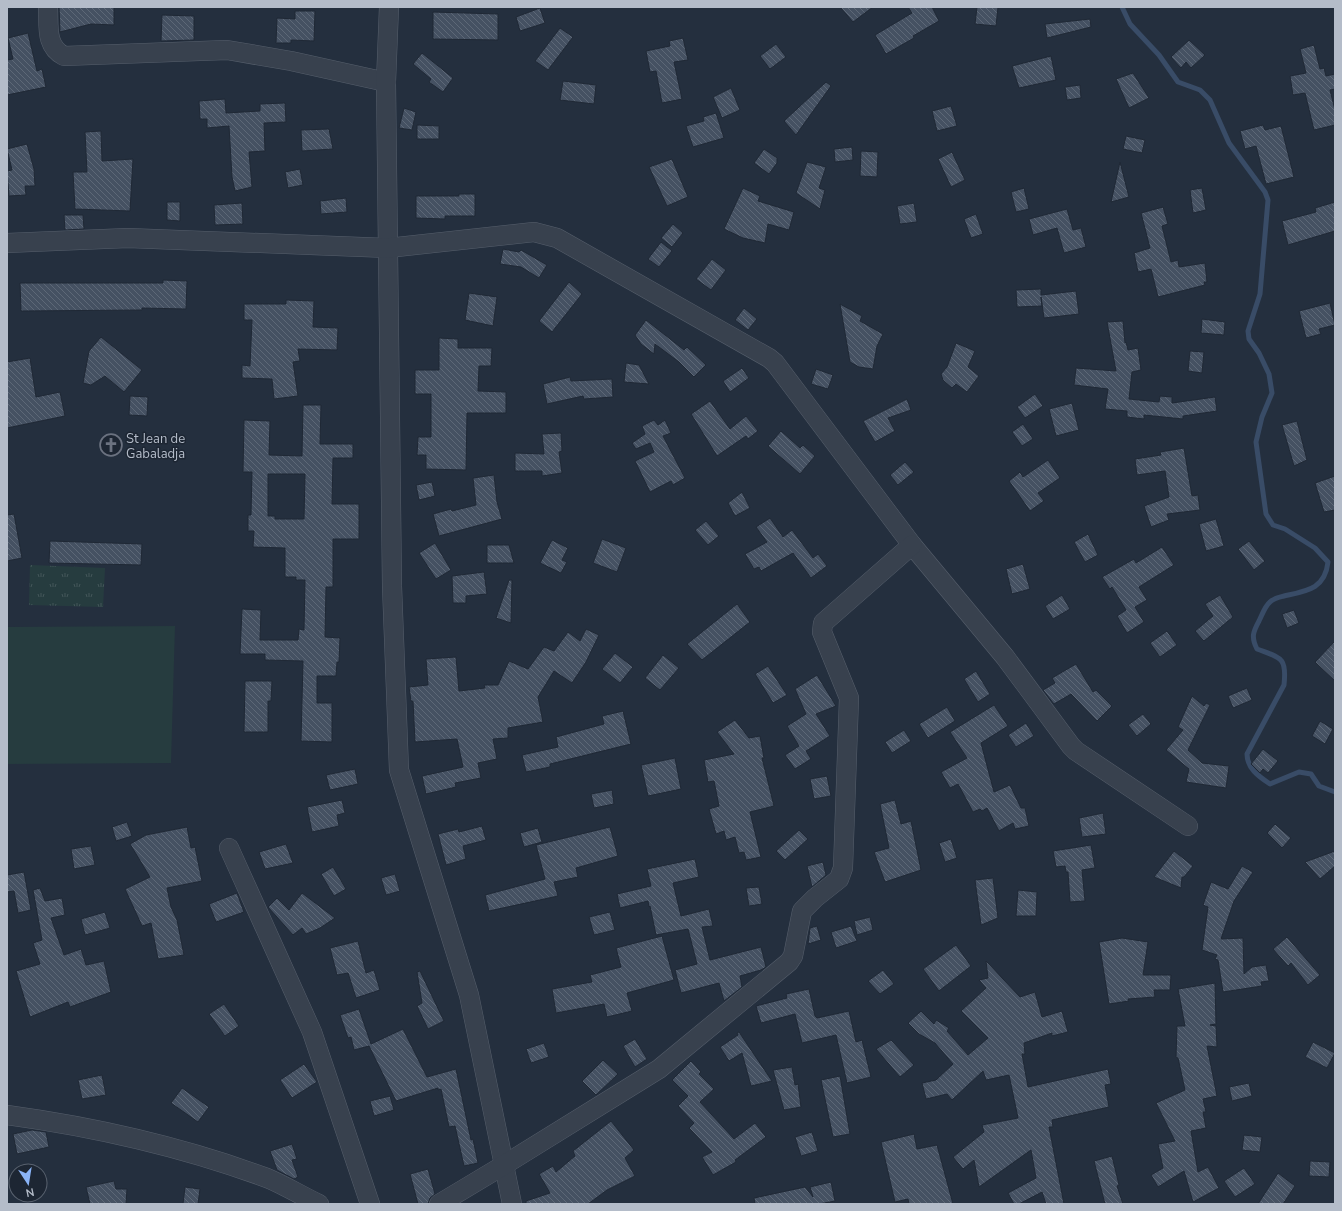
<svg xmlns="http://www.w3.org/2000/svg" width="1342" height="1211" viewBox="0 0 1342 1211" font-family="'Nunito Sans',sans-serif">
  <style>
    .park { fill: url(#park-tufts) }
    .garden { fill: #263c3f }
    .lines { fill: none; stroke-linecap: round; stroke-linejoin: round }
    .stream { stroke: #394c67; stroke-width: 5 }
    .building { fill: url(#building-back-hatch); stroke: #1f2835; fill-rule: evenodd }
    .minor-casing { stroke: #565f6c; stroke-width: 20 }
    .minor { stroke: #38414e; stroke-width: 19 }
    .labels { text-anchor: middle; stroke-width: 3; stroke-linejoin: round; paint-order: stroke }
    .poi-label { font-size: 13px; fill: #b4bcc9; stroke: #1d2633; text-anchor: start }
  </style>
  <defs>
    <pattern id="park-tufts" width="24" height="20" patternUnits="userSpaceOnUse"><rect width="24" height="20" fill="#263c3f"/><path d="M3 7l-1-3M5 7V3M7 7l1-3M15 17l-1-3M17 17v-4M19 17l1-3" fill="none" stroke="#435659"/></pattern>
    <pattern id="building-back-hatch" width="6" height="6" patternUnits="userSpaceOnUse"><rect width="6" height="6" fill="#455162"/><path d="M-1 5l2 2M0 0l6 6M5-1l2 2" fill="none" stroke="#5d6877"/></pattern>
  </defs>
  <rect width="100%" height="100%" fill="#242f3e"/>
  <polygon class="park" points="30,565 105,568 103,607 29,605"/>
  <polygon class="garden" points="175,626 171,763 7,764 7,627"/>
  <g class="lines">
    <path class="stream" d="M1122,7L1130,24L1159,55L1178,82L1200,90L1210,100L1229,143L1265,192L1268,200L1260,294L1248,331L1249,339L1259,353L1269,374L1272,393L1262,417L1256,442L1266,514L1273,525L1285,529L1315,548L1328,562C1325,589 1307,591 1284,596C1280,597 1274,598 1270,602C1265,606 1262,615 1259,621C1253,632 1251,637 1257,649C1281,658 1287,657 1284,685L1247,754C1247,768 1258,776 1270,784L1299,772L1311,774L1319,786L1335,792"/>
  </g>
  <g class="building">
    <polygon points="59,7 114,7 114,25 91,24 60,32"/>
    <polygon points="840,7 873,7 853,22"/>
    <polygon points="908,7 932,7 939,21 913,36 914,38 886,54 875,35 912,13"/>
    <polygon points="977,7 998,7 996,26 975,24"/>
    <polygon points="540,8 545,23 520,31 516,17"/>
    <polygon points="295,11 315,11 314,41 291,40 291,43 276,43 277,18 295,19"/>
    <polygon points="433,12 498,14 498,40 433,39"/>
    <polygon points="162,15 194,16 194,40 161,41"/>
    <polygon points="1090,19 1091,27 1047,38 1045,24"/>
    <polygon points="560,28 573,37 548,70 535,61"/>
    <polygon points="28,33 37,71 42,69 46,87 7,95 7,60 13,59 8,38"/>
    <polygon points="683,38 688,60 674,62 682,99 662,103 656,71 650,72 646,51 670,46 669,41"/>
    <polygon points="1189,40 1205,55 1191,68 1186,62 1181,68 1171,57"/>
    <polygon points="776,44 786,57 770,69 760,56"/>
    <polygon points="1314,45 1320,69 1324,68 1326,76 1335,74 1335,89 1330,90 1335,110 1335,125 1314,130 1305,93 1293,95 1290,76 1306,73 1300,49"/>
    <polygon points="422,53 453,78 443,92 429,82 431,79 413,64"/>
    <polygon points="1051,56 1056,80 1019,88 1012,66"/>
    <polygon points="1133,73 1149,98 1129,108 1116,79"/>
    <polygon points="563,81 596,85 594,104 560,100"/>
    <polygon points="826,82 831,86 796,135 784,121"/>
    <polygon points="1080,85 1081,98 1067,100 1065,87"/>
    <polygon points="731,88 740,110 722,118 713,97"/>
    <polygon points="225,99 226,113 260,111 260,104 285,103 286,122 264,123 265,151 249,152 252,187 235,191 232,177 229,126 207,128 207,119 200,119 199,101"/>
    <polygon points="951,106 957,126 937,131 932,111"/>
    <polygon points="404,108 416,112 412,130 399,128"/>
    <polygon points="716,113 724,138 693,147 686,126 704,121 703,117"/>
    <polygon points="417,125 439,126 439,139 417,139"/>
    <polygon points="1263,125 1265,130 1281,126 1294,177 1266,184 1256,146 1245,149 1240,131"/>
    <polygon points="329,129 333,149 302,151 301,130"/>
    <polygon points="101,131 102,161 133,159 130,211 75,209 73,172 87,172 85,132"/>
    <polygon points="1126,136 1145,140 1142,153 1123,149"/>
    <polygon points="27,144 34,169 35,186 25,186 26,195 9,196 7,171 12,170 7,149"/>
    <polygon points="852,147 853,160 835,162 834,149"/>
    <polygon points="764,149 777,158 777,163 769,174 754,163"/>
    <polygon points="861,151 878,152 877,177 860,176"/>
    <polygon points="952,152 965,180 951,187 938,159"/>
    <polygon points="672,159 688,197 667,206 649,167"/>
    <polygon points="807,162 826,167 819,188 825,190 820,209 796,193"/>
    <polygon points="1120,162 1129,197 1111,202"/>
    <polygon points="300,169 303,185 288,188 285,172"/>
    <polygon points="743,188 760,196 758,201 794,212 789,230 768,224 765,243 743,238 724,229"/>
    <polygon points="1024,188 1029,209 1016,212 1011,192"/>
    <polygon points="1202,188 1206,210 1193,213 1190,190"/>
    <polygon points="459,194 475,194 475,216 445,216 445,219 416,218 416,196 459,196"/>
    <polygon points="346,198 347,212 321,214 320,201"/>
    <polygon points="167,202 180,202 180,221 167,220"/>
    <polygon points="1335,202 1335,231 1288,245 1282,221 1316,212 1315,208"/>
    <polygon points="242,203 243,224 215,225 214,205"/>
    <polygon points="914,203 917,222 900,224 897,206"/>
    <polygon points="1163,207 1168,224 1162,226 1171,262 1178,260 1179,267 1205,263 1207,282 1204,282 1205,285 1158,297 1151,269 1138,272 1134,253 1150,248 1141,213"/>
    <polygon points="1067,209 1073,230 1081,228 1086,247 1064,253 1057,228 1033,235 1029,219"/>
    <polygon points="976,214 983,234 971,238 964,219"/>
    <polygon points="64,215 83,215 84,229 65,230"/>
    <polygon points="673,224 683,233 672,247 661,238"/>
    <polygon points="661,242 672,251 659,267 648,259"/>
    <polygon points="503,249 519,252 521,250 547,265 539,278 521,267 500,264"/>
    <polygon points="712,259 726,270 711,290 696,279"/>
    <polygon points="163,280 187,281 186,309 142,308 142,310 21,311 20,283 163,283"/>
    <polygon points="569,282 582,294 552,332 539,321"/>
    <polygon points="1041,289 1041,295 1076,291 1079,314 1044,318 1041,297 1042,306 1017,307 1016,290"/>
    <polygon points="469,293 497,297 493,326 465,320"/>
    <polygon points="286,300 314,301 313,327 338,328 337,350 298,349 300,361 293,362 298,396 274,399 272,379 242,378 242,365 250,366 252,320 244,320 244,304 286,304"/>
    <polygon points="1330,303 1335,325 1319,329 1321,334 1306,338 1299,311"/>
    <polygon points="840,304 862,316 860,321 883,334 877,346 873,369 859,367 850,362"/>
    <polygon points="744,308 757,319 748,330 735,320"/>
    <polygon points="1202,319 1225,322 1224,335 1201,333"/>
    <polygon points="646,320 684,350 687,347 706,365 694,377 679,362 655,344 654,354 641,344 635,335"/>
    <polygon points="1123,321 1125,343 1126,342 1128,350 1138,348 1141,370 1132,372 1129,399 1159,402 1160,396 1172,397 1172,403 1215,397 1217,411 1183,416 1183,419 1144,415 1144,419 1127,417 1127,411 1105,409 1108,389 1074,385 1076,368 1116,371 1107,322"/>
    <polygon points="101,337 142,370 124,392 105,376 91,385 83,383 89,351"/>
    <polygon points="439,338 458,339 458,348 492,348 491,366 479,366 478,391 506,392 506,413 467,413 466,470 426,469 426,455 417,455 418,437 431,437 431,394 415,394 415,370 439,370"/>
    <polygon points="956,343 975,351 968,367 979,376 967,392 956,384 952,388 943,380 941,374 947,367"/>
    <polygon points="1190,351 1204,352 1202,373 1188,371"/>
    <polygon points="30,358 36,397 60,392 65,416 7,428 7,362"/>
    <polygon points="626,363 639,365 649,384 624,382"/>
    <polygon points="742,368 749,378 730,392 723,381"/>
    <polygon points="816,369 833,375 828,389 811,384"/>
    <polygon points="570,377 571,381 612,379 613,397 584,399 583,396 547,404 543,384"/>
    <polygon points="1035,394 1043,406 1025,418 1017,407"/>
    <polygon points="130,396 148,397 147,416 129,415"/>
    <polygon points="907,399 911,410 888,418 895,431 875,442 863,421"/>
    <polygon points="710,401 730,429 746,416 758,431 748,439 746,436 717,456 691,414"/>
    <polygon points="1072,403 1079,430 1056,436 1049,409"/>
    <path d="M303,405H321L320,444H353V458H333L332,504H359V539H333V587H326L325,637L340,638L339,662H337L336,676H317V703H332V742L301,741L303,661L265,660V654H240L242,609L261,610L260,640H298L299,629L304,630L305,580H296V577H285V548L253,547L254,531H248V515H251L252,472H243L244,420L270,421L269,455L302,456ZM268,474H305L304,519H275V516H268Z"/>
    <polygon points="654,420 658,425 665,420 671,433 663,436 685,478 673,485 671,481 650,492 635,461 654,452 650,443 636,449 632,443 645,434 642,426"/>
    <polygon points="1297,421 1307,460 1294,466 1282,425"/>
    <polygon points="1023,424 1033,439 1022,446 1012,432"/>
    <polygon points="781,431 800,448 803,445 815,456 800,474 768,446"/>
    <polygon points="561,433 562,451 559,452 562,473 542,476 542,471 515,471 515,453 544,454 542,434"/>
    <polygon points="1184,448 1192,496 1198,495 1200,510 1167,514 1169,520 1151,527 1144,506 1169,497 1165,471 1137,475 1135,459 1161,455 1160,452"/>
    <polygon points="1048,460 1060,478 1038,493 1044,501 1030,511 1009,481 1020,472 1023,477"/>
    <polygon points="905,462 914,472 898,485 890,475"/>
    <polygon points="494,475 497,502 502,519 439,536 433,514 451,509 452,511 476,505 473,478"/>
    <polygon points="1335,476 1335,510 1324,512 1315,483"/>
    <polygon points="432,482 435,496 419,500 416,485"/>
    <polygon points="742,492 750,508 735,516 728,503"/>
    <polygon points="14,514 22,558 7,561 7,515"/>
    <polygon points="770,518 783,537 792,530 813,558 818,554 827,566 811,578 793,553 761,571 759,567 754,569 745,554 767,542 756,527"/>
    <polygon points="1216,519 1224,546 1206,551 1199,524"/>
    <polygon points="706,521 719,536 708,545 695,530"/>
    <polygon points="1088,534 1098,555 1085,562 1074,542"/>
    <polygon points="602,539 626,548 617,572 593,563"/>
    <polygon points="552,540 568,548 562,560 567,562 561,573 540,563"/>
    <polygon points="50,541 142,544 141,565 49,563"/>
    <polygon points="1249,541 1265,561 1254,570 1238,549"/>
    <polygon points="435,543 451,570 436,579 419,553"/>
    <polygon points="487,545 509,545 514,563 487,563"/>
    <polygon points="1162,547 1174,565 1139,587 1147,600 1135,607 1144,622 1127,633 1117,616 1126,610 1112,587 1110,589 1102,577 1134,559 1136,563"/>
    <polygon points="1023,564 1030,589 1012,594 1006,569"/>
    <polygon points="484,572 487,594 466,596 466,603 453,603 452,576"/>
    <polygon points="509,580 512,580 511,623 496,618"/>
    <polygon points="1062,595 1070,609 1053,619 1045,606"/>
    <polygon points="1220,595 1233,617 1204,641 1195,631 1213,616 1205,604"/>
    <polygon points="737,604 750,622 702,660 687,644"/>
    <polygon points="1294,610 1299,623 1287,628 1282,614"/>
    <polygon points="586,629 599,635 586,662 572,683 554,671 538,697 543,722 508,728 508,738 493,739 497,759 478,763 481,778 455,783 456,787 426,794 422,776 463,767 457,739 415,742 413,701 411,701 409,687 428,685 426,659 456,657 459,691 485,688 484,685 498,685 509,661 528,669 544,647 554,651 568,632 580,641"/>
    <polygon points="1167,631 1177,645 1160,657 1150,643"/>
    <polygon points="1335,641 1335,681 1315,662"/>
    <polygon points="615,653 633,667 620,683 602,669"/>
    <polygon points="663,655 679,668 660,690 645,678"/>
    <polygon points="1076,664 1093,692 1096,690 1112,706 1097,721 1071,694 1054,704 1043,690 1055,683 1052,678"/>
    <polygon points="768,666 787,695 773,703 755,674"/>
    <polygon points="976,671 990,694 978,702 964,679"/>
    <polygon points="817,675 836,706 816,714 830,736 806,751 811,759 795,769 785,755 799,746 787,726 806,714 795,689"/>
    <polygon points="245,681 272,681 271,701 268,701 268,732 244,732"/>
    <polygon points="1247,688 1252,700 1233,708 1228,696"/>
    <polygon points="1192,696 1204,706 1206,703 1210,705 1188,750 1202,763 1229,766 1226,788 1186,782 1189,769 1166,750 1183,730 1178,727"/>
    <polygon points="994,705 1008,726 981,743 994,792 1010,785 1021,808 1025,808 1029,826 1015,829 1013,823 999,831 987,808 982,811 980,809 973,812 958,784 950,788 941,772 967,758 950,732"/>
    <polygon points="947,707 955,721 928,738 919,724"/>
    <polygon points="623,711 631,744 550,764 550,767 526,772 522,755 558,747 556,737 604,724 602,716"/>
    <polygon points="1143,714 1151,724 1137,736 1128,725"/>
    <polygon points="735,720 749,738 760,736 764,758 762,758 774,806 750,812 761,857 746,860 744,852 739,853 735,837 726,840 724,831 716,834 709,809 719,806 714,781 708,782 704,760 734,754 717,732"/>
    <polygon points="1320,721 1333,729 1325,744 1312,736"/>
    <polygon points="1026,723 1034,736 1016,747 1008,735"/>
    <polygon points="904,730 911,741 892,753 885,742"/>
    <polygon points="1263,749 1278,761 1268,773 1263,769 1260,773 1251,764"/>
    <polygon points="675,758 681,789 648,796 641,765"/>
    <polygon points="355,769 358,784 330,790 326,775"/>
    <polygon points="827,776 831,796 814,799 810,779"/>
    <polygon points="612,790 614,804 594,808 591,794"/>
    <polygon points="342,800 345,813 337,815 339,826 312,832 307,807"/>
    <polygon points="895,800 901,824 911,821 921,870 885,882 874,852 889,848 880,804"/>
    <polygon points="1103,813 1106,834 1082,837 1079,818"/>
    <polygon points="127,822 132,836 116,841 112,827"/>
    <polygon points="1275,824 1291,838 1282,848 1267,833"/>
    <polygon points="482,826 486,840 463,846 466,859 446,865 438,834 458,829 459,832"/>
    <polygon points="187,827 191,848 195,847 202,881 167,888 171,907 177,920 184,955 158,959 151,923 142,926 125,889 150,877 130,844 146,835"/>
    <polygon points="610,827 618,856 576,868 578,877 554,882 558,896 489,911 485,895 545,879 536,845"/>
    <polygon points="538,828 542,842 524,847 520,833"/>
    <polygon points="799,830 808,839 785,860 776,851"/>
    <polygon points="951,839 957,858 945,862 939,843"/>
    <polygon points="286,844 293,863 265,869 259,852"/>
    <polygon points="1091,845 1095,868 1082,870 1085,901 1070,902 1068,872 1066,872 1065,866 1056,867 1053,851"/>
    <polygon points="91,846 95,865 74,869 71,849"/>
    <polygon points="1174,851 1193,866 1184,877 1182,877 1181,888 1154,877"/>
    <polygon points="1335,851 1335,866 1320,879 1305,862"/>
    <polygon points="695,859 699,877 673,883 681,916 709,909 713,926 702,927 710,960 761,947 766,967 761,970 740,976 742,987 724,1001 719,983 681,993 675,970 697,964 688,929 656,935 650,906 649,907 648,901 620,908 617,894 651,886 647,869"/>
    <polygon points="823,862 826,875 812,887 807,866"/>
    <polygon points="1242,866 1253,872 1234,901 1221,939 1243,938 1244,974 1252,967 1266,965 1269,981 1261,982 1262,986 1223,992 1218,960 1215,959 1217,955 1202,950 1208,907 1203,905 1211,882 1228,889"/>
    <polygon points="333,867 346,889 334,896 321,874"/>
    <polygon points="24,872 31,910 18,913 14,891 7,892 7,875"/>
    <polygon points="395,874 400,891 386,895 381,878"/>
    <polygon points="993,878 998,918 981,925 975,880"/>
    <polygon points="759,887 762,904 749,906 746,888"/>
    <polygon points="40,888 45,901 62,898 65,915 51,918 64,955 81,949 86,965 104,961 111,992 70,1007 68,1002 30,1017 16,971 40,964 33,943 42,940 33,890"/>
    <polygon points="1018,890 1037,892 1036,916 1016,916"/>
    <polygon points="237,893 244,912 216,922 209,904"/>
    <polygon points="302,893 335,918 320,928 306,934 302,928 293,935 268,907 277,898 289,910"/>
    <polygon points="105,912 110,928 85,935 81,919"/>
    <polygon points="610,912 615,930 594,935 589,917"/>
    <polygon points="870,917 873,930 857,935 854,921"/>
    <polygon points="817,926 821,940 808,944 810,928"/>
    <polygon points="851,926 857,941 836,948 831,932"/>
    <polygon points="662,936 674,980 627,993 632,1011 607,1017 604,1004 556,1013 552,989 592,982 590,975 621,967 616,948"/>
    <polygon points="1287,937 1320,975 1308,985 1291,963 1288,966 1273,949"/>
    <polygon points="1122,938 1148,942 1143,975 1171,975 1170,990 1154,990 1155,997 1128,999 1129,1001 1109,1004 1099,942"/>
    <polygon points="358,941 366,973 374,970 380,990 356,998 348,973 337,975 330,948"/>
    <polygon points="956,945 971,966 939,991 923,969"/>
    <polygon points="986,961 1020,997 1035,992 1042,1017 1062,1011 1068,1032 1052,1036 1052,1033 1024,1043 1025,1054 1022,1054 1028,1087 1108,1069 1111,1084 1105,1085 1109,1107 1052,1120 1053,1127 1049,1127 1064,1204 1046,1204 1042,1192 1019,1204 1014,1204 1008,1193 1036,1178 1031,1150 979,1187 974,1160 963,1169 953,1157 984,1132 982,1125 1018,1118 1009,1075 986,1080 983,1071 952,1100 947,1094 926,1099 922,1083 936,1080 953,1064 935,1043 919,1034 908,1023 921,1011 934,1024 936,1020 949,1028 947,1031 968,1055 988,1038 961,1011 986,988 979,980 988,978"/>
    <polygon points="883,970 894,984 880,994 868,981"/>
    <polygon points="420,971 444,1021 428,1029 417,1006 422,1003 417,972"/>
    <polygon points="1215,983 1216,1024 1210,1025 1216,1026 1217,1047 1207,1046 1217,1096 1203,1099 1206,1112 1203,1112 1206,1128 1191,1131 1198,1172 1208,1167 1219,1188 1193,1202 1184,1171 1158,1187 1151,1175 1163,1168 1158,1144 1175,1141 1156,1103 1185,1090 1178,1058 1176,1057 1177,1026 1185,1026 1178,989"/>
    <polygon points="809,989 815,1016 817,1018 849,1011 856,1042 862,1040 871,1077 847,1083 836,1035 802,1043 795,1014 761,1023 756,1006 787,998 786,994"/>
    <polygon points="224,1004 239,1026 225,1036 209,1014"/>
    <polygon points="359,1009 371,1044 403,1029 427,1077 456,1069 471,1140 473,1139 478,1163 464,1166 455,1126 449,1127 441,1089 438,1090 438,1088 396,1101 369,1046 354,1050 351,1037 348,1038 340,1015"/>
    <polygon points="739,1032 749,1047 772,1081 751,1086 742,1053 729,1061 720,1047 738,1035 737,1033"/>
    <polygon points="635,1039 647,1059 635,1067 623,1046"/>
    <polygon points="891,1040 914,1065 900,1077 876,1049"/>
    <polygon points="1313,1042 1335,1053 1327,1068 1305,1057"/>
    <polygon points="544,1043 549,1057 531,1063 526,1049"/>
    <polygon points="603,1060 618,1074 596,1095 582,1081"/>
    <polygon points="691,1061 701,1072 699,1074 714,1089 700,1102 734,1139 755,1123 766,1137 735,1160 736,1162 713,1175 702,1157 712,1152 689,1128 694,1123 678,1106 688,1096 672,1080"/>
    <polygon points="304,1064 317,1082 292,1098 280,1080"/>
    <polygon points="792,1067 795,1085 798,1084 801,1107 784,1110 773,1070"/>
    <polygon points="102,1075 106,1095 82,1099 78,1080"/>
    <polygon points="840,1076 850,1134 833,1137 821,1080"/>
    <polygon points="1249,1083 1252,1096 1232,1101 1229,1087"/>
    <polygon points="182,1088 209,1107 198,1122 171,1103"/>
    <polygon points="390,1096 394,1110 374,1116 370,1101"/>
    <polygon points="611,1121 634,1150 625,1158 635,1176 607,1190 588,1204 526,1204 526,1201 550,1193 539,1174 553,1166 556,1172 575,1156 573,1151"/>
    <polygon points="32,1130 46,1132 49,1147 17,1154 13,1134"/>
    <polygon points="812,1132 818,1151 801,1156 795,1137"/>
    <polygon points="914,1134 917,1149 937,1145 953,1204 909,1204 908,1199 895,1202 881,1142"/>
    <polygon points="1244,1135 1262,1137 1260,1152 1242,1150"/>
    <polygon points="292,1144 297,1159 292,1160 298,1177 294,1179 277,1170 270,1151"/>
    <polygon points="1112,1156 1119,1185 1117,1186 1123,1204 1105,1204 1094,1161"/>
    <polygon points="1310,1161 1330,1162 1329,1177 1309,1176"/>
    <polygon points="1244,1168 1255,1184 1235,1197 1224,1181"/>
    <polygon points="428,1169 435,1194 430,1198 428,1204 418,1204 410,1174"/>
    <polygon points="1278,1173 1295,1186 1283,1204 1258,1204"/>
    <polygon points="114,1181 116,1189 127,1189 126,1204 90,1204 86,1187"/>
    <polygon points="831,1182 835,1201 819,1204 755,1204 754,1198 805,1187 813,1197 810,1187"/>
    <polygon points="185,1187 200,1189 198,1204 183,1204"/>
  </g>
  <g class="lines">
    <g class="minor-casing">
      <g id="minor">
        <path d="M48,7C49,26 45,46 64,56L227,50L291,61L386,82"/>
        <polyline points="389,7 386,82 392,586 399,770 469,995 512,1204"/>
        <polyline points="7,243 128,238 388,248 534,232 557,238 769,358 775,363 912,545 1005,657 1071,746 1076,751 1188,826"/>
        <polyline points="229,848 312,1032 370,1204"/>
        <path d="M7,1115C95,1127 183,1147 267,1178C284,1185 302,1196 319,1204"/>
        <polyline points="439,1204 504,1165 659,1069 789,962 793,956 802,911 815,898 839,879 843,868 849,698 822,632 823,623 912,545"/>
      </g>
    </g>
    <use href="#minor" class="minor"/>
  </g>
  <defs>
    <g id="church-ring" transform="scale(1.15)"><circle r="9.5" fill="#1d2633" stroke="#6b7280" stroke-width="1.5"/><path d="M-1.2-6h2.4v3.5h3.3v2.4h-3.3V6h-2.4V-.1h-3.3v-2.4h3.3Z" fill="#6b7280"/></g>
  </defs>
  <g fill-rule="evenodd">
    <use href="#church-ring" x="111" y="445"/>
  </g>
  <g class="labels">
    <g class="poi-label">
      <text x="126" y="443">St Jean de<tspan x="126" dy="15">Gabaladja</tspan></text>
    </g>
  </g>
  <rect width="1342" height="1211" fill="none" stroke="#b4bcc9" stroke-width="16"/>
  <g transform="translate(28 1183) rotate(168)"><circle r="19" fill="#1d2633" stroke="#59626f"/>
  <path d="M0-3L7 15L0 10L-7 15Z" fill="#8ab4f8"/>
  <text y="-6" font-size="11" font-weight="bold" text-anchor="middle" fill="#b4bcc9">N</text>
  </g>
</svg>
